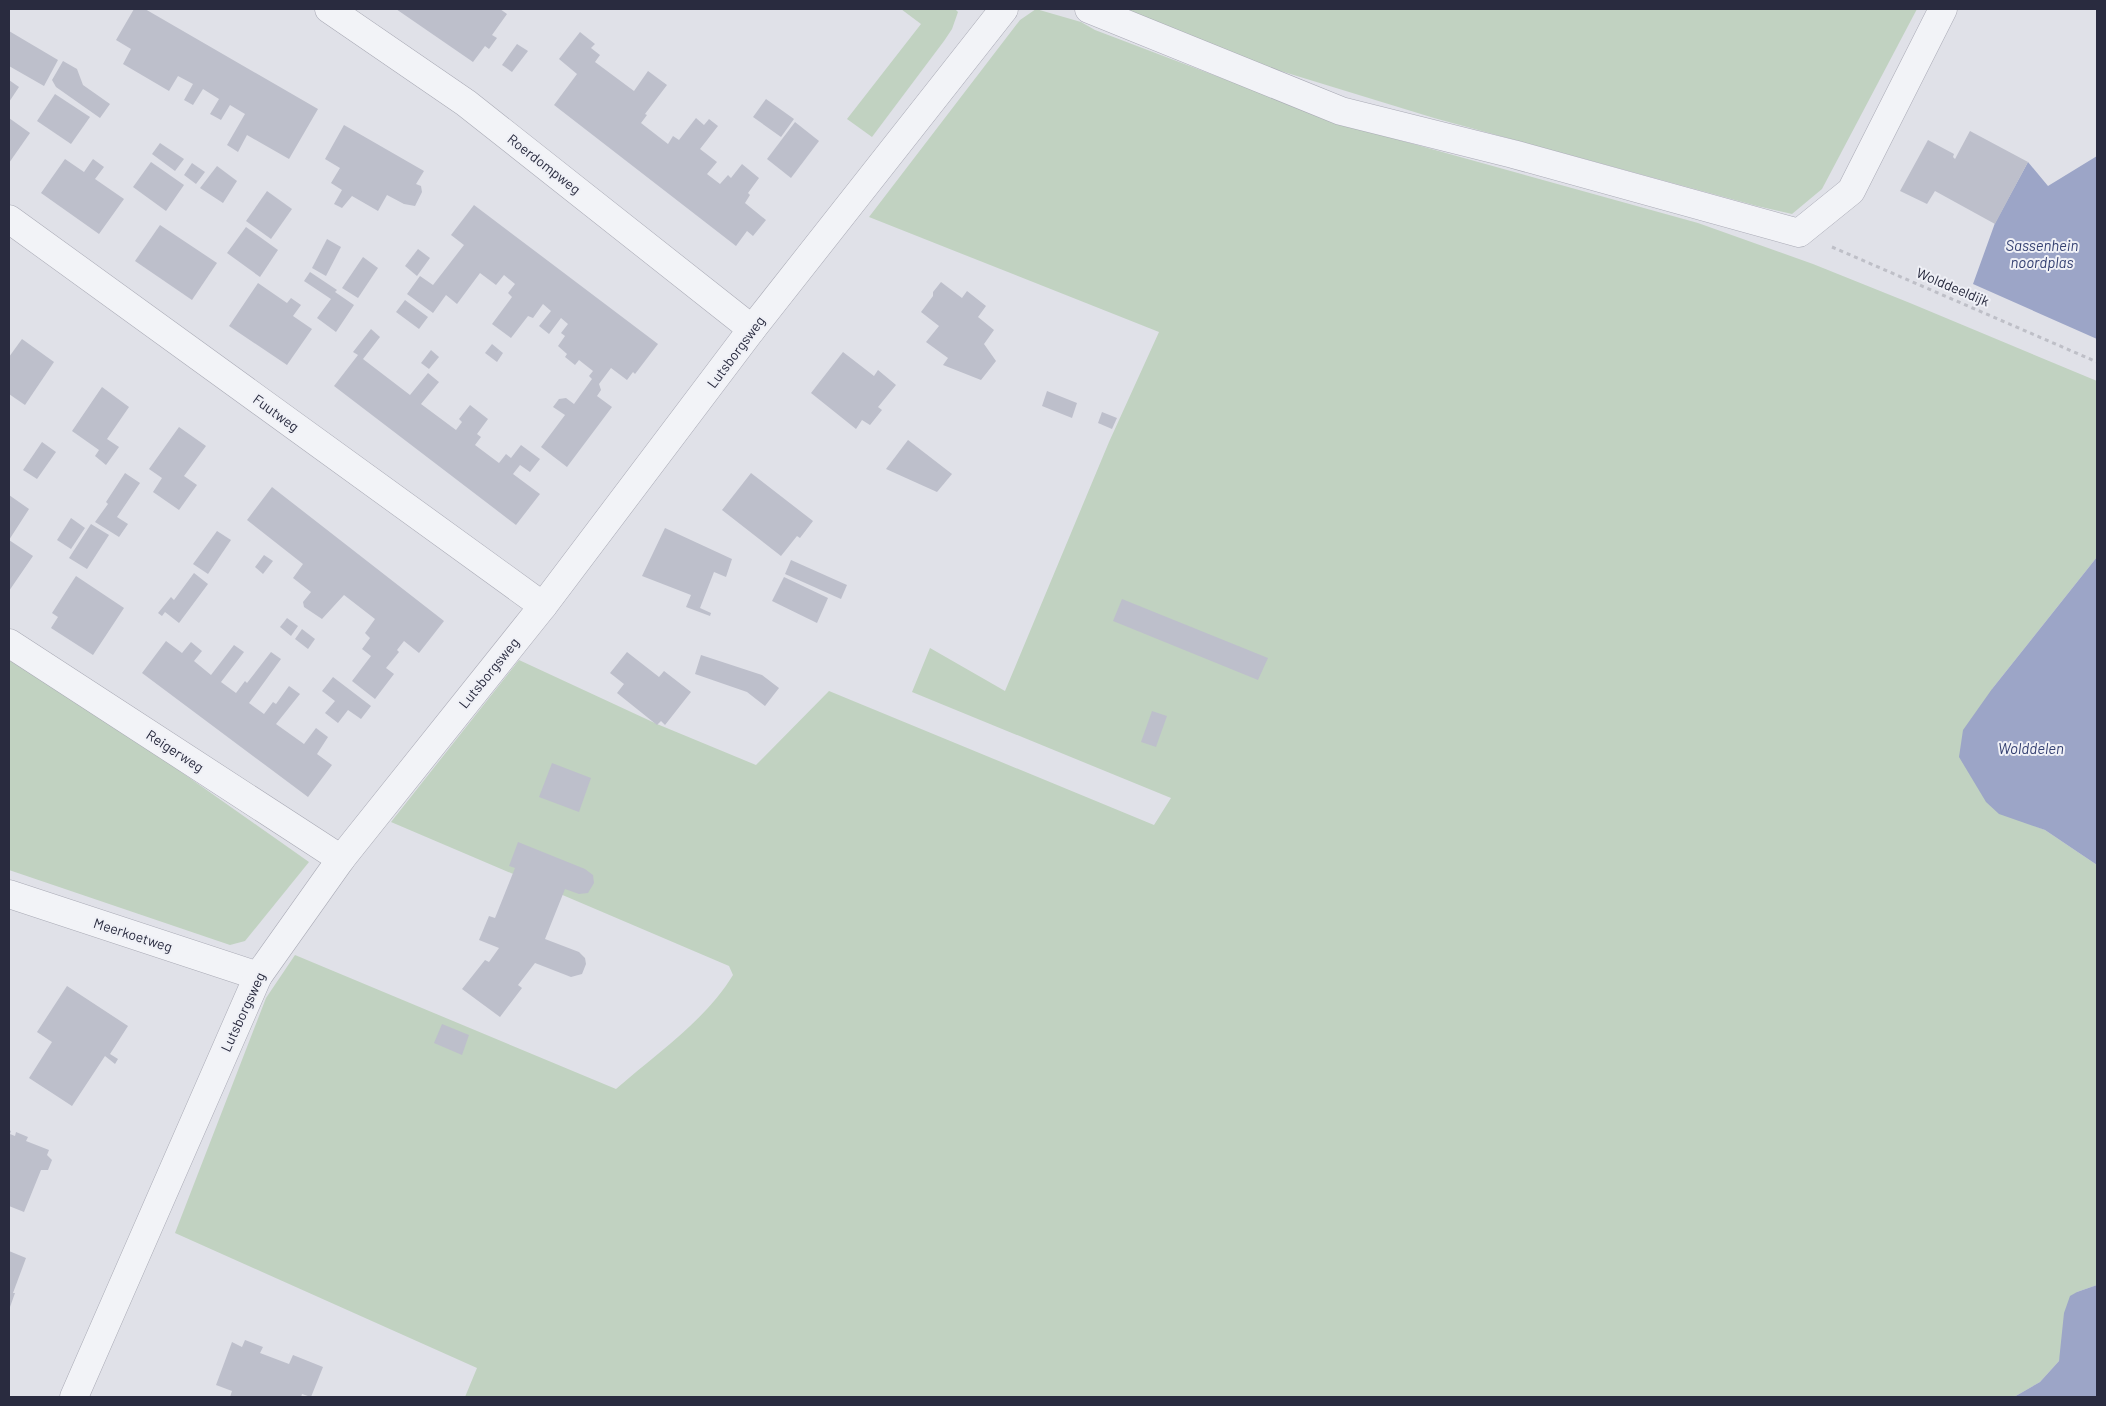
<svg xmlns="http://www.w3.org/2000/svg" width="2106" height="1406" viewBox="0 0 2106 1406" font-family="Barlow,sans-serif">
  <style>
    .green { fill: #c1d2c1 }
    .water { fill: #9ca5c7 }
    .building { fill: #bdbfcb }
    .lines { fill: none; stroke-linecap: round; stroke-linejoin: round }
    .minor-casing { stroke: #a9aab5; stroke-width: 29 }
    .path { stroke: #bebfc7; stroke-width: 3; stroke-dasharray: 4 4; stroke-linecap: butt }
    .minor { stroke: #f2f3f7; stroke-width: 28 }
    .labels { text-anchor: middle; stroke-width: 4; stroke-linejoin: round; paint-order: stroke }
    .street-label { font-size: 14px; fill: #292b3f; stroke: #eff0f6 }
    .water-label { font-size: 15px; font-style: italic; fill: #344071; stroke: #eff0f6 }
  </style>
  <rect width="100%" height="100%" fill="#e0e1e8"/>
  <g class="green">
    <polygon points="901,9 955,9 958,12 952,29 944,41 872,137 847,119 921,24"/>
    <path d="M1036,9L1081,22L1095,30L1345,125L1698,223L1813,264L1910,303L2097,381V557L1992,689L2027,823L2045,830L2097,865V1285L2077,1292L2059,1361L2040,1382L2014,1397H465L477,1368L175,1233L266,998L295,955L616,1089C656,1054 705,1021 733,975L729,966L391,822L519,660L657,724L756,765L829,691L1154,825L1171,798L912,692L930,648L1005,691L1109,442L1159,332L869,217L1020,20Z"/>
    <polygon points="1116,9 1917,9 1822,189 1792,214 1757,206 1434,118 1225,54"/>
    <polygon points="9,655 140,743 309,862 245,941 230,945 9,870"/>
  </g>
  <g class="water">
    <polygon points="2097,156 2097,339 1973,284 1995,223 2028,162 2048,186"/>
    <polygon points="2097,557 2097,865 2045,830 1999,814 1986,802 1959,757 1963,730 1992,689"/>
    <polygon points="2097,1285 2097,1397 2014,1397 2040,1382 2059,1361 2064,1313 2070,1296 2077,1292"/>
  </g>
  <g class="building">
    <polygon points="134,9 145,9 318,109 289,159 247,135 238,152 227,145 245,114 230,105 221,120 210,114 219,99 203,89 193,105 184,100 193,84 178,76 169,91 123,64 131,49 116,40"/>
    <polygon points="396,9 500,9 507,14 492,35 497,38 489,49 485,46 473,62"/>
    <polygon points="9,31 58,60 44,86 9,66"/>
    <polygon points="580,32 595,44 591,48 600,55 595,62 634,91 648,71 667,85 645,114 647,115 641,123 668,144 673,136 679,140 696,118 704,125 709,119 718,126 700,149 717,162 707,174 720,184 728,175 731,178 742,164 759,178 748,193 750,195 745,203 766,220 753,236 747,231 736,246 554,105 577,74 559,59"/>
    <polygon points="517,44 528,51 512,72 502,65"/>
    <polygon points="63,61 77,69 83,85 110,104 100,118 56,87 52,80"/>
    <polygon points="9,80 19,87 9,102"/>
    <polygon points="55,94 90,117 71,144 37,121"/>
    <polygon points="766,99 794,119 781,137 753,117"/>
    <polygon points="9,118 30,133 9,163"/>
    <polygon points="795,122 819,141 791,178 767,159"/>
    <polygon points="344,125 424,171 416,184 421,186 422,192 415,206 404,204 387,195 378,211 352,196 342,208 334,204 342,190 331,183 340,168 325,159"/>
    <polygon points="1970,131 2028,162 1995,224 1935,191 1927,204 1900,191 1928,140 1954,154 1953,157 1955,159"/>
    <polygon points="160,143 184,159 175,171 152,154"/>
    <polygon points="65,159 84,172 93,159 104,167 95,179 124,199 99,234 41,193"/>
    <polygon points="151,162 184,185 166,211 133,187"/>
    <polygon points="192,163 205,172 196,184 184,175"/>
    <polygon points="217,166 237,181 223,203 200,188"/>
    <polygon points="267,191 292,209 271,239 246,221"/>
    <polygon points="474,205 658,344 635,374 633,372 627,380 611,368 599,384 601,390 597,396 612,407 567,467 541,447 565,415 553,407 559,399 566,398 574,404 592,379 589,376 593,371 579,360 575,365 565,357 567,354 558,346 565,336 561,333 568,324 561,318 549,334 539,326 551,311 543,304 533,318 528,316 511,338 492,324 512,297 508,293 515,284 504,275 496,285 480,273 457,304 446,295 433,313 407,294 420,276 433,285 464,245 451,235"/>
    <polygon points="160,225 217,263 192,300 135,261"/>
    <polygon points="246,227 278,250 260,277 227,253"/>
    <polygon points="327,239 341,247 326,276 312,268"/>
    <polygon points="418,249 430,258 417,276 405,266"/>
    <polygon points="363,257 378,268 358,298 342,288"/>
    <polygon points="310,272 337,290 335,292 354,305 336,332 317,318 331,299 304,281"/>
    <polygon points="941,282 962,298 967,291 986,306 978,317 994,330 984,344 996,361 981,380 943,365 948,358 926,342 939,326 921,312 933,296 933,292"/>
    <polygon points="258,283 287,303 291,298 301,305 293,316 312,329 287,365 229,326"/>
    <polygon points="405,300 428,317 419,329 396,312"/>
    <polygon points="371,329 380,337 363,359 410,395 428,373 439,382 421,404 456,430 462,422 459,419 470,405 488,419 477,434 481,437 475,445 499,463 506,454 511,458 521,445 540,459 530,472 520,465 513,474 540,494 516,525 334,386 358,355 353,352"/>
    <polygon points="22,339 54,362 25,405 9,394 9,357"/>
    <polygon points="492,344 503,353 497,362 485,353"/>
    <polygon points="431,350 439,357 429,369 421,363"/>
    <polygon points="843,352 874,376 878,370 896,385 878,407 882,410 870,425 862,420 856,429 811,393"/>
    <polygon points="102,387 129,407 107,439 119,447 106,465 95,456 99,450 72,431"/>
    <polygon points="1047,391 1077,403 1072,418 1042,406"/>
    <polygon points="1102,412 1117,418 1112,429 1098,423"/>
    <polygon points="179,427 206,446 184,476 197,485 179,510 153,492 162,478 149,469"/>
    <polygon points="908,440 952,474 937,492 886,469"/>
    <polygon points="42,442 56,452 37,479 23,470"/>
    <polygon points="125,473 140,483 117,517 128,524 119,537 95,522 108,504 106,502"/>
    <polygon points="751,473 813,521 800,538 797,536 781,556 722,510"/>
    <polygon points="272,487 444,621 419,653 404,641 397,650 399,652 386,668 394,674 375,699 352,681 371,656 362,649 370,638 365,633 375,619 344,595 322,619 304,607 303,602 311,592 293,578 303,564 247,520"/>
    <polygon points="9,495 29,509 9,540 33,556 9,591"/>
    <polygon points="71,518 85,528 71,549 57,540"/>
    <polygon points="91,524 109,535 87,569 69,558"/>
    <polygon points="665,528 732,559 726,577 714,572 700,608 711,613 710,616 686,607 691,595 642,576"/>
    <polygon points="217,531 231,540 208,574 193,564"/>
    <polygon points="264,555 273,561 263,574 255,567"/>
    <polygon points="791,560 847,585 841,599 785,574"/>
    <polygon points="194,573 208,584 179,623 165,612 162,616 158,613 171,597 174,600"/>
    <polygon points="76,576 124,608 93,655 51,628 58,617 52,613"/>
    <polygon points="784,577 828,598 817,623 772,601"/>
    <polygon points="1122,599 1268,658 1258,680 1113,621"/>
    <polygon points="287,618 298,626 291,636 280,627"/>
    <polygon points="302,629 315,639 308,649 295,639"/>
    <polygon points="166,641 182,653 191,642 202,651 194,661 211,675 234,645 244,652 221,682 236,693 245,681 247,683 271,652 281,659 249,703 264,714 273,702 276,704 289,686 300,694 276,724 304,744 316,728 328,737 317,754 332,765 308,797 142,673"/>
    <polygon points="627,652 659,677 664,671 691,692 665,725 661,721 657,725 617,693 624,684 610,673"/>
    <polygon points="701,655 762,675 779,688 765,706 747,692 695,674"/>
    <polygon points="333,677 371,706 361,719 348,710 338,723 325,713 335,701 322,691"/>
    <polygon points="1152,711 1167,716 1156,747 1141,742"/>
    <polygon points="552,763 591,778 579,812 539,797"/>
    <polygon points="518,842 585,869 593,875 594,883 588,893 579,894 565,889 545,939 579,952 585,958 586,964 582,974 571,977 535,963 518,985 522,988 500,1017 462,989 485,960 489,962 499,948 479,940 489,916 495,918 515,868 509,866"/>
    <polygon points="67,986 128,1026 110,1054 118,1059 115,1064 105,1056 72,1106 29,1078 52,1042 37,1032"/>
    <polygon points="442,1024 469,1035 462,1055 434,1043"/>
    <polygon points="9,1130 11,1131 10,1134 15,1136 16,1132 28,1137 26,1141 49,1150 47,1155 52,1160 48,1170 41,1170 24,1212 9,1206"/>
    <polygon points="9,1251 26,1258 13,1293 15,1293 10,1307"/>
    <polygon points="245,1340 263,1347 260,1353 289,1364 293,1355 323,1367 311,1397 302,1394 301,1397 230,1397 232,1391 216,1385 232,1342 242,1347"/>
  </g>
  <g class="lines">
    <g class="minor-casing">
      <g id="minor">
        <polyline points="329,9 466,103 752,329"/>
        <polyline points="1089,9 1341,111 1513,154 1799,233 1851,191 1943,9"/>
        <polyline points="9,219 543,606"/>
        <polyline points="9,643 341,859"/>
        <polyline points="9,894 258,976"/>
        <polyline points="74,1397 258,976 341,859 543,606 752,329 1004,9"/>
      </g>
    </g>
    <polyline class="path" points="1832,247 2097,362"/>
    <use href="#minor" class="minor"/>
  </g>
  <g class="labels">
    <g class="street-label">
      <text transform="translate(544 164) rotate(38)" y="5">Roerdompweg</text>
      <text transform="translate(1953 287) rotate(23)" y="5">Wolddeeldijk</text>
      <text transform="translate(736 352) rotate(-53)" y="5">Lutsborgsweg</text>
      <text transform="translate(276 413) rotate(36)" y="5">Fuutweg</text>
      <text transform="translate(489 673) rotate(-51)" y="5">Lutsborgsweg</text>
      <text transform="translate(175 751) rotate(33)" y="5">Reigerweg</text>
      <text transform="translate(133 935) rotate(18)" y="5">Meerkoetweg</text>
      <text transform="translate(243 1012) rotate(-65)" y="5">Lutsborgsweg</text>
    </g>
    <g class="water-label">
      <text x="2042" y="251">Sassenhein<tspan x="2042" dy="17">noordplas</tspan></text>
      <text x="2031" y="754">Wolddelen</text>
    </g>
  </g>
  <rect width="2106" height="1406" fill="none" stroke="#292b3f" stroke-width="20"/>
</svg>
